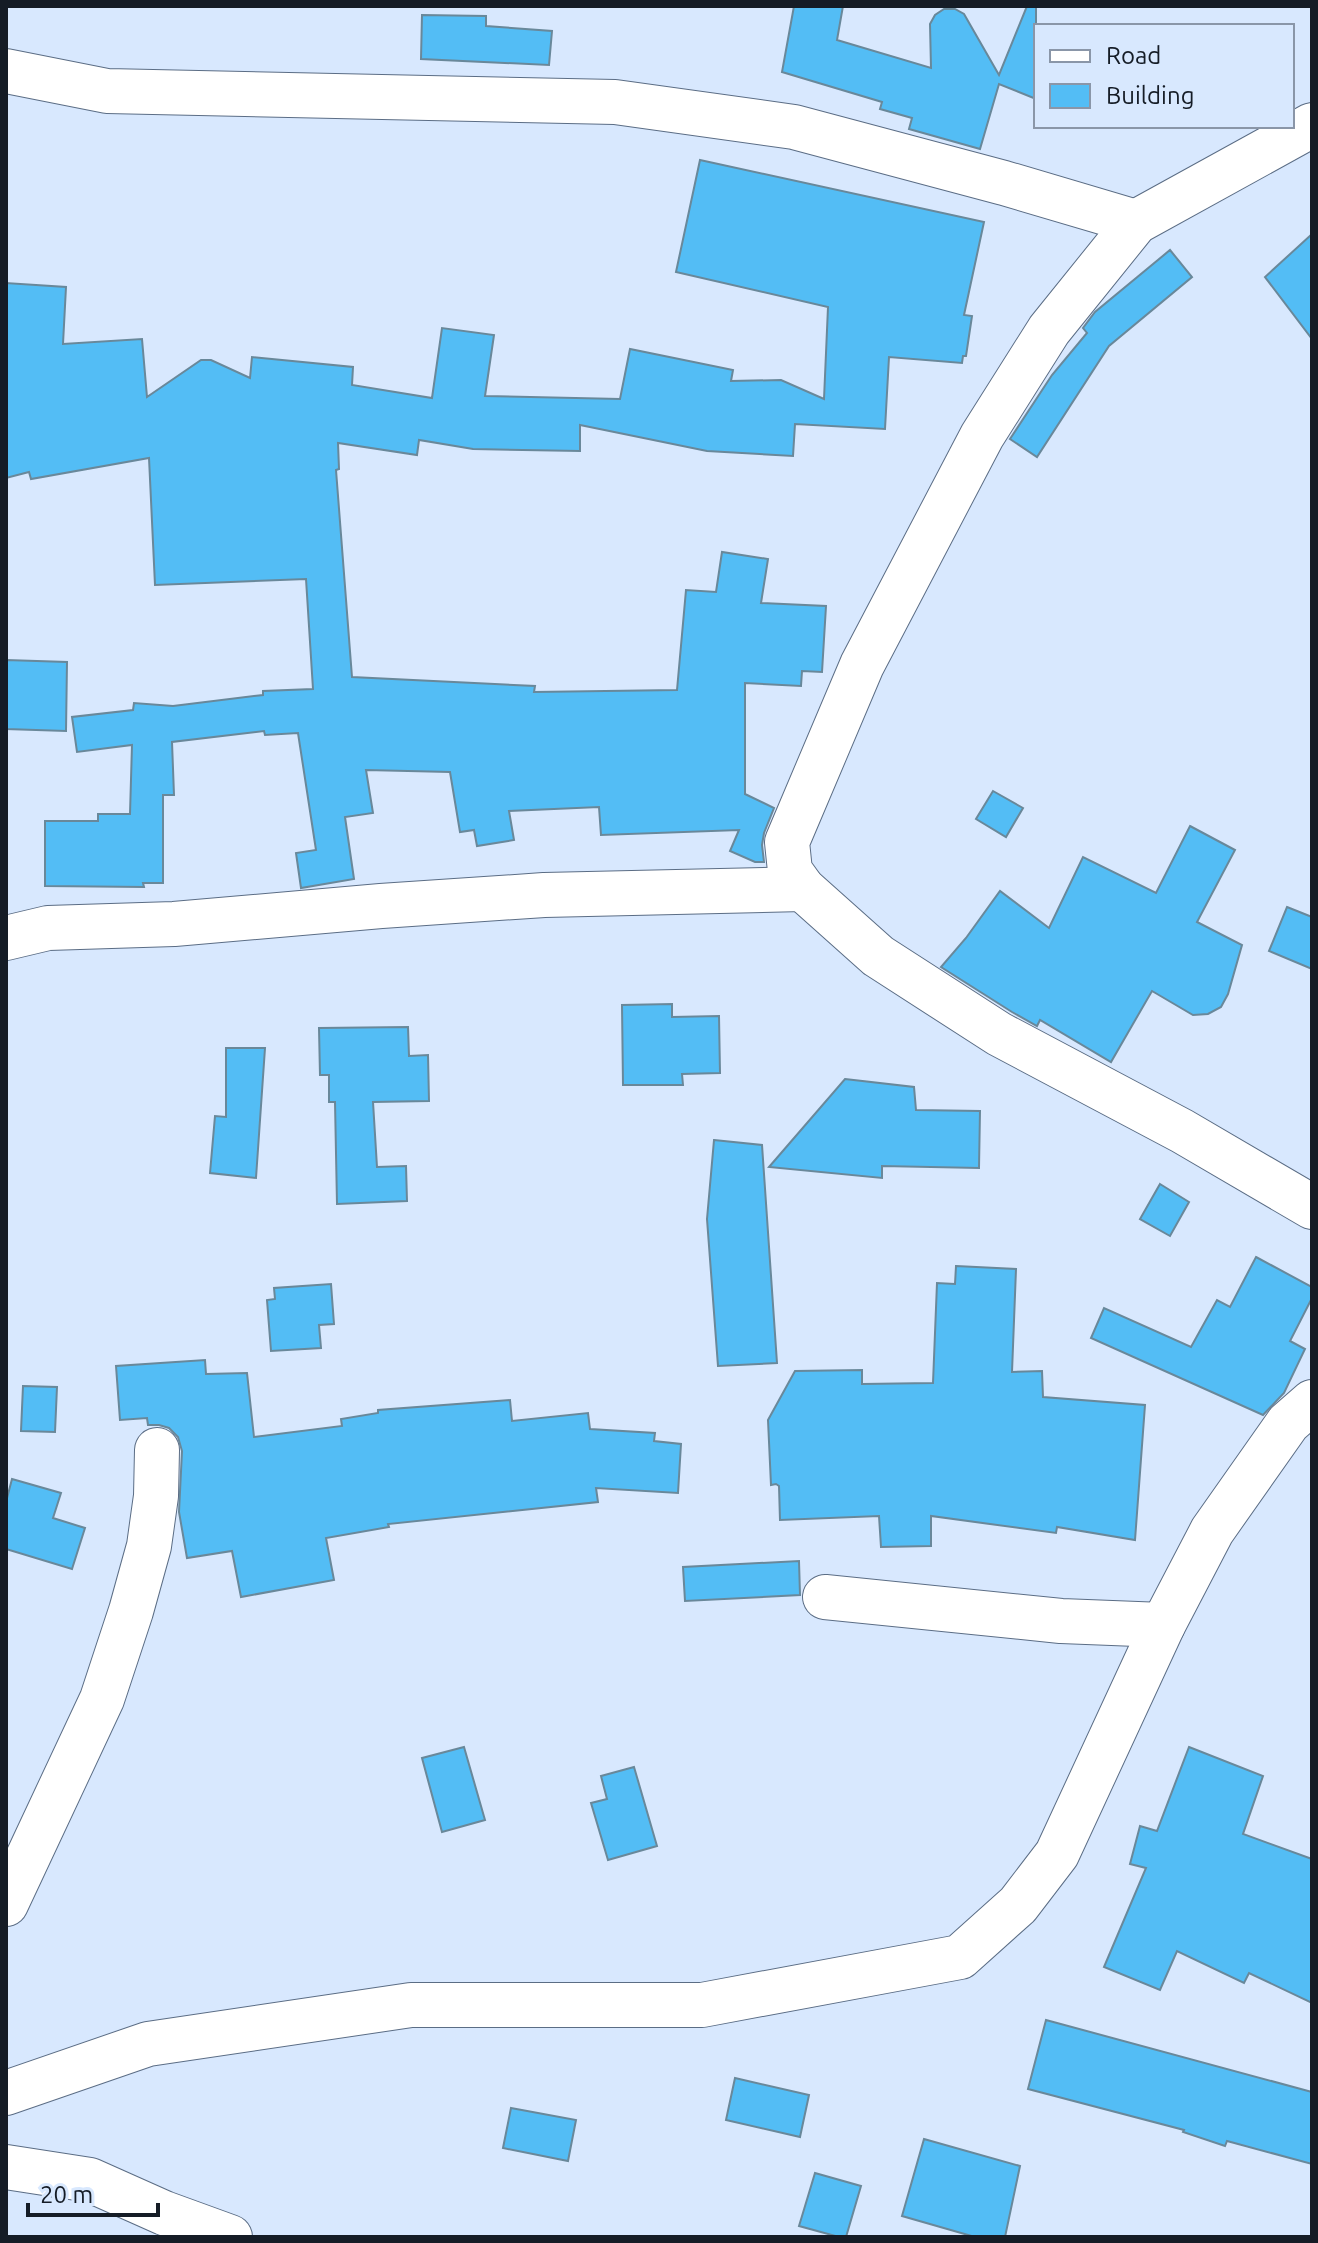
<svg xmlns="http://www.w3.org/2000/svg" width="1318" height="2243" viewBox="0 0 1318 2243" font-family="Ubuntu,sans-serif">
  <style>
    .building { fill: #53bdf5; stroke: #69889a; stroke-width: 2 }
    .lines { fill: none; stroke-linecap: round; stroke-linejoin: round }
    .minor-casing { stroke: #5b6d85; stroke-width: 46 }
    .minor { stroke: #fff; stroke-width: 44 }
  </style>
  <rect width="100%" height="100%" fill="#d8e8fe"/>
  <g class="building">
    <polygon points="794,6 843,6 837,40 931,68 930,24 935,15 944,9 955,9 964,14 999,75 1027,6 1036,6 1036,99 999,84 980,149 909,129 912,118 880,109 882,102 782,72"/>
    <polygon points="422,15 486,16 486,26 552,31 549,65 421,59"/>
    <polygon points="700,160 984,222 964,315 972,316 966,356 963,356 962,363 889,357 885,429 795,424 793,456 707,451 580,425 580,451 473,449 419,440 417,455 338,443 339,469 336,470 352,677 535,686 534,692 677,690 686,590 716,592 722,552 768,559 761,603 826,606 822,672 802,671 801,686 745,683 745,794 774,808 764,833 762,845 764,862 755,862 730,851 739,830 601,835 599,807 509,811 514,840 477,846 474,830 460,832 450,772 366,770 373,813 345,817 354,879 301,888 296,853 316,850 298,733 265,735 264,731 172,742 174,795 163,795 163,883 143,883 144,887 45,886 45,821 98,821 98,814 130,814 132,745 77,752 72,717 133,710 134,703 173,706 263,695 263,691 313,689 306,579 155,585 149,458 31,479 29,472 6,478 6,283 66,287 63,344 142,339 147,397 201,360 211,360 250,378 252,357 353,367 352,385 432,398 442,328 494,335 485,396 620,399 630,349 733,370 731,381 781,380 824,399 828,307 676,272"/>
    <polygon points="1312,234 1312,339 1265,277"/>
    <polygon points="1170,250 1192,277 1109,346 1037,457 1010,439 1052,375 1087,333 1083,328 1095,312"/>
    <polygon points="6,660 67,662 66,731 6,729"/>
    <polygon points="993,791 1023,808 1006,837 976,819"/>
    <polygon points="1190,826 1235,850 1197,922 1242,945 1228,994 1221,1007 1208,1014 1193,1015 1152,991 1111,1062 1040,1020 1037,1026 1012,1012 941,967 966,938 1000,891 1049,928 1083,857 1156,893"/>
    <polygon points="1287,907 1312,917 1312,969 1269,951"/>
    <polygon points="672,1004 672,1017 719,1016 720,1073 682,1074 683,1085 623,1085 622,1005"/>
    <polygon points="408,1027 409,1056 428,1055 429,1101 373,1102 377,1167 406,1166 407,1201 337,1204 335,1102 329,1102 329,1075 320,1075 319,1028"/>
    <polygon points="226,1048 265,1048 256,1178 210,1173 215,1116 226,1117"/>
    <polygon points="845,1079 914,1087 916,1110 980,1111 979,1168 882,1166 882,1178 769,1167"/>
    <polygon points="714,1140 762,1145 777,1363 718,1366 707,1219"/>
    <polygon points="1160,1184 1189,1202 1170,1236 1140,1219"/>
    <polygon points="1256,1257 1312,1287 1312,1298 1290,1341 1305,1349 1284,1393 1263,1415 1091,1338 1104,1308 1191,1347 1217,1300 1230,1307"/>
    <polygon points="956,1266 1016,1269 1012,1372 1042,1371 1043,1397 1145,1405 1135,1540 1057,1527 1056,1533 931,1516 931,1546 881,1547 879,1516 780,1520 779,1486 776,1484 771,1485 768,1420 795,1371 862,1370 862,1384 933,1383 937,1283 955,1284"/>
    <polygon points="331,1284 334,1324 319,1325 321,1348 271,1351 267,1300 275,1299 274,1288"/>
    <polygon points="205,1360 206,1374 247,1373 254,1437 342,1426 341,1419 378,1413 378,1410 510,1400 512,1421 588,1413 590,1429 655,1433 654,1441 681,1444 678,1493 596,1488 598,1502 388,1524 389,1527 326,1538 334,1580 241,1597 232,1551 187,1558 179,1512 182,1451 178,1437 169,1428 159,1425 148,1425 147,1418 120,1420 116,1366"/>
    <polygon points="23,1386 57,1387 55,1432 21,1431"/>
    <polygon points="12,1479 61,1493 53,1518 85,1528 72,1569 6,1549 6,1502"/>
    <polygon points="799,1561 800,1595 685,1601 683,1567"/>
    <polygon points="464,1747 485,1820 442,1832 422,1758"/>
    <polygon points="1189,1747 1263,1776 1243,1834 1312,1859 1312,2003 1249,1973 1244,1983 1177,1951 1160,1990 1104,1967 1146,1868 1130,1864 1140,1826 1157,1831"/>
    <polygon points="634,1767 657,1846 608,1860 591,1803 607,1799 601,1776"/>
    <polygon points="1046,2020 1312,2092 1312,2164 1227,2141 1225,2146 1183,2132 1184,2130 1028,2089"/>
    <polygon points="735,2078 809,2095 800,2137 726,2120"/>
    <polygon points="511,2108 576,2120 568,2161 503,2148"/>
    <polygon points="924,2139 1020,2166 1005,2237 975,2237 902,2216"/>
    <polygon points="815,2173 861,2186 846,2237 839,2237 799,2226"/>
  </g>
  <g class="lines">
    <g class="minor-casing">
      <g id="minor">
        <polyline points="6,71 107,91 615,102 794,127 1004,183 1136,222"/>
        <polyline points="1312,125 1136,222 1049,330 982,436 862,665 787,842 790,871 803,889 878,956 999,1034 1182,1131 1312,1207"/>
        <polyline points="6,938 48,928 174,924 381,906 544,895 803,889"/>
        <polyline points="825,1597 1061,1621 1163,1625"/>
        <polyline points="6,1904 102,1699 131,1611 149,1546 156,1496 157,1450"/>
        <polyline points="6,2093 148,2044 411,2005 702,2005 960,1957 1018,1905 1057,1854 1163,1625 1212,1531 1288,1423 1312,1402"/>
        <polyline points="6,2167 90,2180 164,2213 230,2237"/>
      </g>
    </g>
    <use href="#minor" class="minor"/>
  </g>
  <rect width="1318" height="2243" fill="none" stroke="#151c26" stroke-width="16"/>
  <rect x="1034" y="24" width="260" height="104" fill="#d8e8fe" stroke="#8a96a8" stroke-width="2"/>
  <rect x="1050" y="50" width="40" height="12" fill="#ffffff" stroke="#8a96a8" stroke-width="2"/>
  <text x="1106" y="64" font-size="24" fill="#151c26">Road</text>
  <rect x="1050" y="84" width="40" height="24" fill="#53bdf5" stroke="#8a96a8" stroke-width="2"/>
  <text x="1106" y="104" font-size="24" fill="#151c26">Building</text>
  <path d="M28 2203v12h130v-12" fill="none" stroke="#151c26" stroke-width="4"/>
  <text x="40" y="2203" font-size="24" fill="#151c26" stroke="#d8e8fe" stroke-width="6" paint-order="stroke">20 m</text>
</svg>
